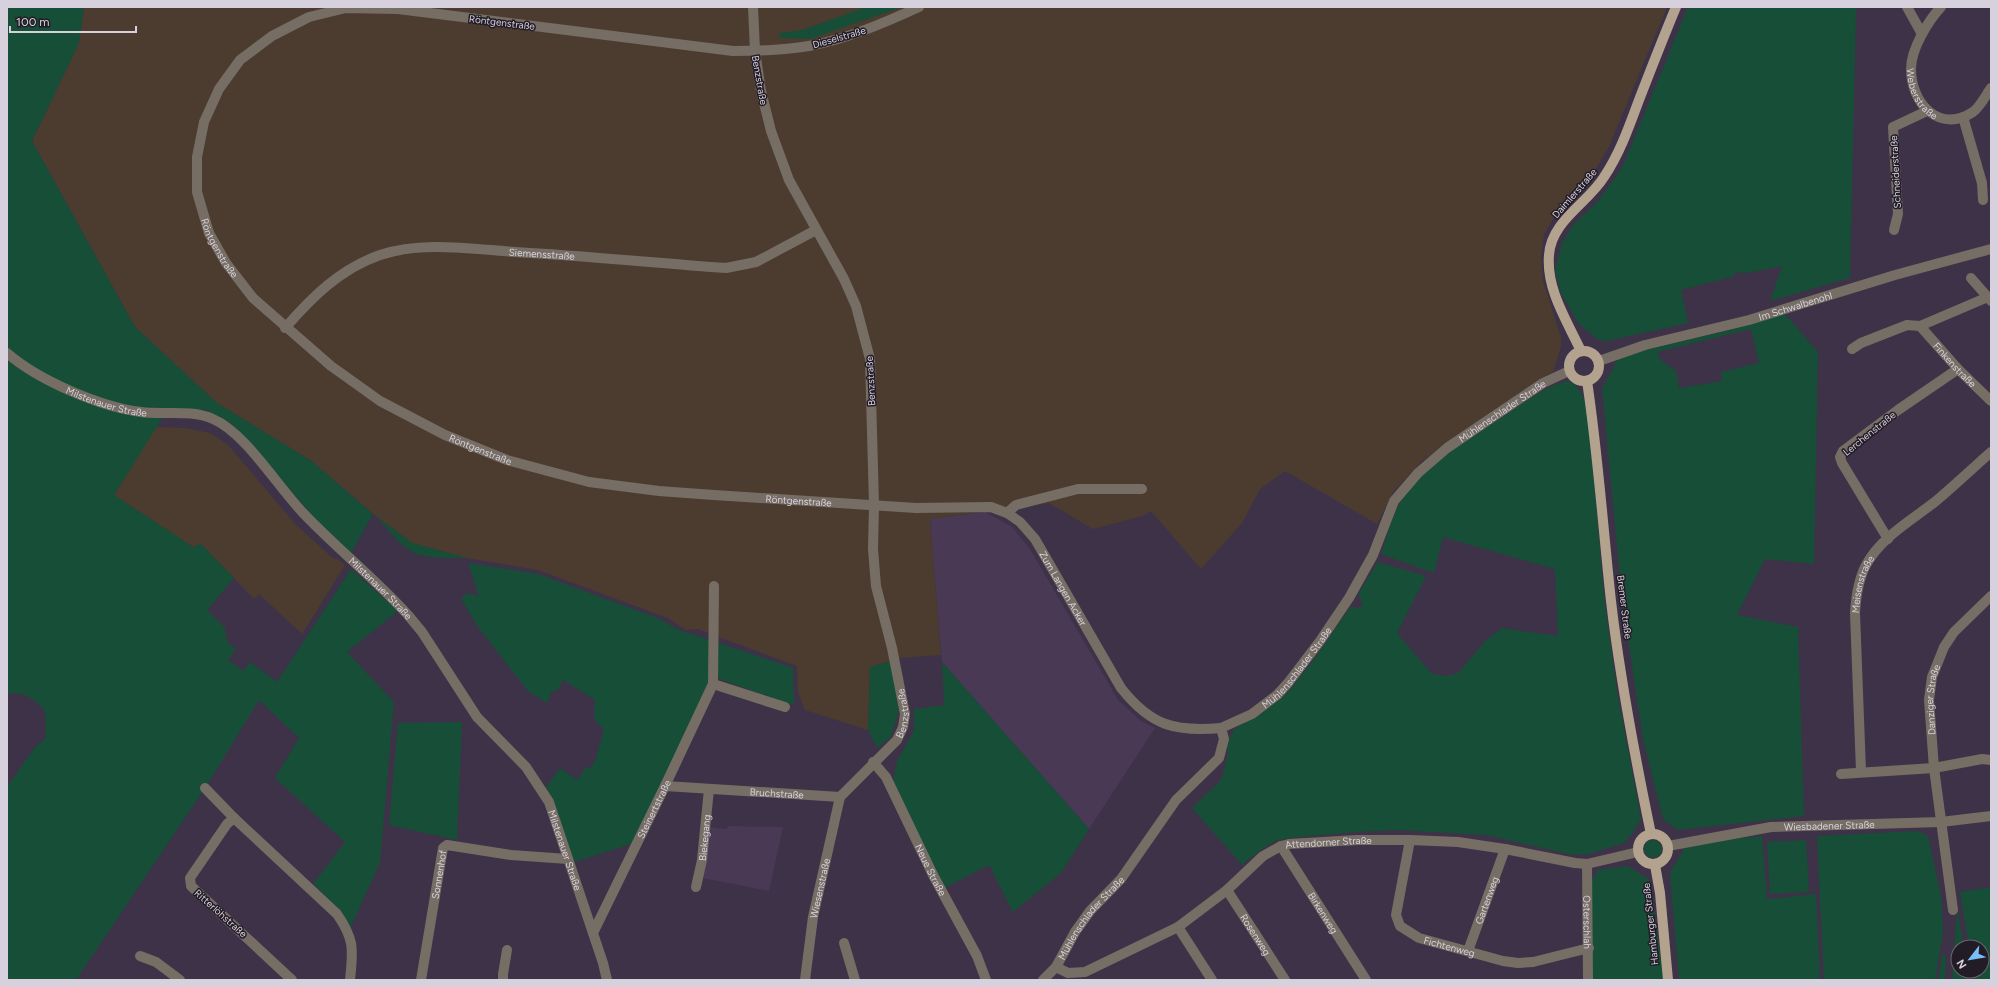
<svg xmlns="http://www.w3.org/2000/svg" width="1998" height="987" viewBox="0 0 1998 987" font-family="Figtree,sans-serif">
  <style>
    .built { fill: #493955 }
    .industrial { fill: #4c3c30 }
    .green { fill: #174e37; fill-rule: evenodd }
    .lines { fill: none; stroke-linecap: round; stroke-linejoin: round }
    .minor { stroke: #766e64; stroke-width: 10 }
    .major { stroke: #b3a38e; stroke-width: 10 }
    .labels { text-anchor: middle; stroke-width: 3; stroke-linejoin: round; paint-order: stroke }
    .street-label { font-size: 10px; fill: #d7d0dd; stroke: #221c26 }
  </style>
  <rect width="100%" height="100%" fill="#3e3248"/>
  <g class="built">
    <polygon points="985,512 1012,527 1030,549 1118,700 1141,721 1155,728 1089,829 942,662 930,519"/>
    <polygon points="728,826 783,827 769,891 703,878 710,827 726,829"/>
  </g>
  <g class="industrial">
    <polygon points="84,7 1667,7 1608,149 1590,178 1557,212 1544,234 1541,257 1543,281 1561,337 1561,346 1553,372 1539,379 1422,461 1393,492 1377,524 1285,471 1260,489 1242,523 1201,569 1151,511 1142,516 1093,529 1049,503 930,519 941,655 900,658 870,667 868,730 805,710 798,692 797,666 698,629 686,630 668,618 538,570 467,558 412,543 376,516 310,460 217,403 135,327 32,141 79,43"/>
    <polygon points="155,427 185,428 210,433 228,445 297,526 334,559 337,559 345,565 302,634 259,594 254,599 201,544 193,547 114,495"/>
  </g>
  <g class="green">
    <path d="M7,7H84L79,43L32,141L135,327L217,403L310,460L373,514L351,553L315,519L243,435L230,423L203,409L195,414H165L114,495L193,547L201,544L234,578L207,610L225,628L227,642L236,649L228,660L243,671L250,662L277,682L351,569L398,611L347,652L394,702L380,862L351,927L341,911L313,884L345,842L275,778L299,738L259,700L205,788L76,980H7V787L35,747L46,738L45,711C35,699 23,691 7,694Z"/>
    <polygon points="866,7 902,7 810,39 779,38 780,33 802,30"/>
    <polygon points="1688,7 1856,7 1850,278 1770,301 1782,266 1742,274 1741,271 1734,273 1735,276 1681,290 1688,323 1607,341 1598,340 1578,323 1561,293 1555,270 1562,243 1573,225 1598,201 1622,168"/>
    <path d="M1784,313L1818,352L1814,564L1765,559L1737,615L1798,627L1804,816L1677,830L1663,819L1643,739L1622,599L1602,388L1614,367L1616,360L1645,350L1730,330ZM1751,329L1759,363L1721,372L1722,381L1679,388L1676,371L1661,360L1657,352Z"/>
    <path d="M1568,381C1582,387 1583,398 1588,411L1604,596L1617,691L1641,819L1631,835L1624,843L1589,854L1573,855L1486,835L1398,830L1355,832L1291,838L1275,841L1259,851L1242,865L1192,808L1221,780L1228,755L1227,742L1235,728L1261,714L1287,693L1312,662L1351,606L1358,609L1363,604L1358,594L1378,562L1426,576L1397,633L1432,674L1446,676L1458,673L1485,641L1502,628L1558,636L1555,569L1443,537L1434,573L1381,554C1387,538 1391,518 1400,503C1423,464 1468,440 1504,416C1524,403 1544,386 1568,381Z"/>
    <path d="M376,516L412,543L467,558C451,558 433,559 417,554C401,548 388,529 376,516Z"/>
    <polygon points="468,563 538,574 660,619 677,629 793,668 794,705 710,676 708,686 634,843 574,862 545,789 560,768 577,780 586,767 589,769 595,761 604,730 594,719 595,700 563,680 558,690 552,691 547,703 528,691 478,627 461,599 467,593 479,596"/>
    <polygon points="891,661 899,710 891,737 877,748 868,730 870,667"/>
    <polygon points="942,662 1089,829 1061,873 1013,912 989,865 944,888 893,781 897,761 914,730 914,709 944,705"/>
    <polygon points="462,722 457,840 389,825 398,723"/>
    <polygon points="1918,831 1928,836 1941,896 1943,932 1935,980 1824,980 1817,836"/>
    <path d="M1762,836L1767,899L1816,894L1820,980H1679L1670,875C1672,864 1681,858 1684,848L1730,839Z"/>
    <polygon points="1806,840 1809,892 1770,894 1767,842"/>
    <circle cx="1653" cy="849" r="9"/>
    <polygon points="1628,866 1650,880 1664,980 1592,980 1592,880 1598,870"/>
    <polygon points="1991,887 1991,980 1975,980 1974,971 1982,971 1982,947 1969,947 1960,892"/>
    <polygon points="1957,908 1964,947 1958,947 1958,971 1968,971 1970,980 1952,980"/>
    <polygon points="1942,955 1946,955 1945,980 1938,980"/>
  </g>
  <g class="lines">
    <g class="minor">
      <path id="s1" d="M919,7C884,23 847,39 809,46C785,50 758,51 733,51L398,9L346,8L309,17L272,36L240,60L219,89L204,122L197,157V192L209,233L226,263L253,298L331,366L380,401L445,435L507,460L589,482L659,491L714,495L916,508L991,507L1007,513L1020,522L1035,539L1121,688C1151,726 1175,732 1221,728"/>
      <polyline points="1907,7 1922,34"/>
      <path id="s2" d="M1941,7C1928,21 1911,49 1911,69C1911,103 1939,134 1973,112C1980,107 1986,95 1991,88"/>
      <polyline points="1963,117 1982,183 1983,200"/>
      <polyline points="1894,230 1898,214 1893,127 1927,111"/>
      <polyline points="1971,278 1991,301"/>
      <path id="s3" d="M1920,326L1958,369L1991,401"/>
      <path id="s4" d="M285,328C312,297 340,269 380,255C422,241 471,249 515,252C586,256 656,263 726,268L756,262L816,230"/>
      <polyline points="1852,349 1861,343 1907,325 1920,326 1988,297"/>
      <path id="s5" d="M7,353C38,380 100,407 141,412C164,415 191,409 213,419C246,433 279,489 306,516C339,550 376,580 408,615L422,632L477,717L526,767L549,802L603,963L607,980"/>
      <path id="s6" d="M1599,361L1645,345L1749,320L1895,275L1991,249"/>
      <polyline points="1007,513 1016,505 1078,489 1142,489"/>
      <polyline points="1888,539 1842,463 1840,457 1843,451 1898,410 1958,369"/>
      <polyline points="713,684 785,707"/>
      <path id="s7" d="M873,762L886,777L933,875L977,956L986,980"/>
      <path id="s8" d="M1861,771L1855,613C1856,596 1858,580 1866,565C1880,538 1912,520 1936,501C1955,485 1973,468 1991,452"/>
      <polyline points="1841,774 1934,768 1982,759 1991,760"/>
      <path id="s9" d="M665,786L840,797L897,740L903,727L905,714L892,648L876,586L873,549L874,505L870,359L856,306L844,279L789,180L771,131L761,91L755,51L753,7"/>
      <polyline points="205,788 234,818"/>
      <path id="s10" d="M1410,840L1396,915L1400,926L1419,938L1503,961L1518,963L1533,962L1589,948"/>
      <path id="s11" d="M1281,846L1366,980"/>
      <path id="s12" d="M1668,846L1771,827L1941,822L1991,816"/>
      <path id="s13" d="M1587,864L1588,980"/>
      <path id="s14" d="M696,887L702,860L709,789"/>
      <path id="s15" d="M1227,890L1285,980"/>
      <path id="s16" d="M1953,910L1934,768L1929,700L1932,677L1944,647L1954,632L1991,596"/>
      <polyline points="1178,927 1212,980"/>
      <path id="s17" d="M593,933L665,786L713,684L714,586"/>
      <polyline points="844,943 855,980"/>
      <path id="s18" d="M1468,951L1505,849"/>
      <polyline points="140,956 156,962 180,980"/>
      <path id="s19" d="M1056,967L1068,973L1085,972L1178,927L1227,890L1263,856L1281,846L1289,844L1357,840H1410L1458,842L1505,849L1575,863L1587,864L1638,852"/>
      <path d="M292,980L191,886L190,878L227,824L234,818L337,914C355,940 353,950 350,980"/>
      <path id="s20" d="M421,980L443,848L447,845L511,855L568,859"/>
      <polyline points="503,980 503,974 507,950"/>
      <path id="s21" d="M805,980L813,917L840,797"/>
      <path id="s22" d="M1043,980L1056,967L1075,932L1090,911L1121,879L1176,800L1219,758L1224,739L1221,728L1252,714L1277,695L1288,683L1320,641L1349,598L1373,555L1394,501L1418,473L1447,448L1543,383L1569,371"/>
    </g>
    <g class="major">
      <circle cx="1584" cy="366" r="15"/>
      <path d="M1581,351C1567,321 1546,289 1549,255C1551,221 1588,203 1604,177C1620,153 1629,127 1639,100C1651,69 1663,38 1676,7"/>
      <path d="M1587,381C1598,454 1603,528 1611,601C1620,679 1635,757 1651,834"/>
      <circle cx="1653" cy="849" r="15"/>
      <polyline points="1655,865 1660,893 1668,980"/>
    </g>
  </g>
  <g class="labels">
    <g class="street-label">
      <text transform="translate(502 22) rotate(7)" y="4">Röntgenstraße</text>
      <text transform="translate(839 37) rotate(-16)" y="4">Dieselstraße</text>
      <text transform="translate(760 80) rotate(80)" y="4">Benzstraße</text>
      <text dy="4" stroke="none"><textPath href="#s2" startOffset="98">Weberstraße</textPath></text>
      <text transform="translate(1895 172) rotate(-93)" y="4">Schneiderstraße</text>
      <text transform="translate(1574 193) rotate(-49)" y="4">Daimlerstraße</text>
      <text dy="4" stroke="none"><textPath href="#s1" startOffset="906">Röntgenstraße</textPath></text>
      <text dy="4" stroke="none"><textPath href="#s4" startOffset="284">Siemensstraße</textPath></text>
      <text dy="4" stroke="none"><textPath href="#s6" startOffset="204">Im Schwalbenohl</textPath></text>
      <text dy="4" stroke="none"><textPath href="#s3" startOffset="52">Finkenstraße</textPath></text>
      <text transform="translate(870 381) rotate(-93)" y="4">Benzstraße</text>
      <text dy="4" stroke="none"><textPath href="#s5" startOffset="112">Milstenauer Straße</textPath></text>
      <text dy="4" stroke="none"><textPath href="#s22" startOffset="751">Mühlenschlader Straße</textPath></text>
      <text transform="translate(1869 433) rotate(-39)" y="4">Lerchenstraße</text>
      <text dy="4" stroke="none"><textPath href="#s1" startOffset="1242">Röntgenstraße</textPath></text>
      <text dy="4" stroke="none"><textPath href="#s1" startOffset="1566">Röntgenstraße</textPath></text>
      <text dy="4" stroke="none"><textPath href="#s8" startOffset="188">Meisenstraße</textPath></text>
      <text dy="4" stroke="none"><textPath href="#s1" startOffset="1871">Zum Langen Acker</textPath></text>
      <text dy="4" stroke="none"><textPath href="#s5" startOffset="460">Milstenauer Straße</textPath></text>
      <text transform="translate(1625 607) rotate(83)" y="4">Bremer Straße</text>
      <text dy="4" stroke="none"><textPath href="#s22" startOffset="415">Mühlenschlader Straße</textPath></text>
      <text dy="4" stroke="none"><textPath href="#s16" startOffset="212">Danziger Straße</textPath></text>
      <text dy="4" stroke="none"><textPath href="#s9" startOffset="284">Benzstraße</textPath></text>
      <text dy="4" stroke="none"><textPath href="#s9" startOffset="112">Bruchstraße</textPath></text>
      <text dy="4" stroke="none"><textPath href="#s17" startOffset="138">Steinertstraße</textPath></text>
      <text dy="4" stroke="none"><textPath href="#s12" startOffset="163">Wiesbadener Straße</textPath></text>
      <text dy="4" stroke="none"><textPath href="#s14" startOffset="50">Biekegang</textPath></text>
      <text dy="4" stroke="none"><textPath href="#s19" startOffset="313">Attendorner Straße</textPath></text>
      <text dy="4" stroke="none"><textPath href="#s5" startOffset="784">Milstenauer Straße</textPath></text>
      <text dy="4" stroke="none"><textPath href="#s7" startOffset="123">Neue Straße</textPath></text>
      <text dy="4" stroke="none"><textPath href="#s20" startOffset="107">Sonnenhof</textPath></text>
      <text dy="4" stroke="none"><textPath href="#s21" startOffset="93">Wiesenstraße</textPath></text>
      <text dy="4" stroke="none"><textPath href="#s18" startOffset="54">Gartenweg</textPath></text>
      <text transform="translate(221 913) rotate(42)" y="4">Ritterlöhstraße</text>
      <text dy="4" stroke="none"><textPath href="#s11" startOffset="79">Birkenweg</textPath></text>
      <text dy="4" stroke="none"><textPath href="#s22" startOffset="79">Mühlenschlader Straße</textPath></text>
      <text dy="4" stroke="none"><textPath href="#s13" startOffset="58">Osterschlah</textPath></text>
      <text transform="translate(1650 924) rotate(-96)" y="4">Hamburger Straße</text>
      <text dy="4" stroke="none"><textPath href="#s15" startOffset="53">Rosenweg</textPath></text>
      <text dy="4" stroke="none"><textPath href="#s10" startOffset="142">Fichtenweg</textPath></text>
    </g>
  </g>
  <rect width="1998" height="987" fill="none" stroke="#d7d0dd" stroke-width="16"/>
  <g transform="translate(1970 959) rotate(239)"><circle r="19" fill="#221c26" stroke="#6a646f"/>
  <path d="M0-3L7 15L0 10L-7 15Z" fill="#7abef8"/>
  <text y="-6" font-size="11" font-weight="bold" text-anchor="middle" fill="#d7d0dd">N</text>
  </g>
  <path d="M10 26v6h126v-6" fill="none" stroke="#d7d0dd" stroke-width="2"/>
  <text x="16" y="26" font-size="12" fill="#d7d0dd" stroke="#221c26" stroke-width="3" paint-order="stroke">100 m</text>
</svg>
